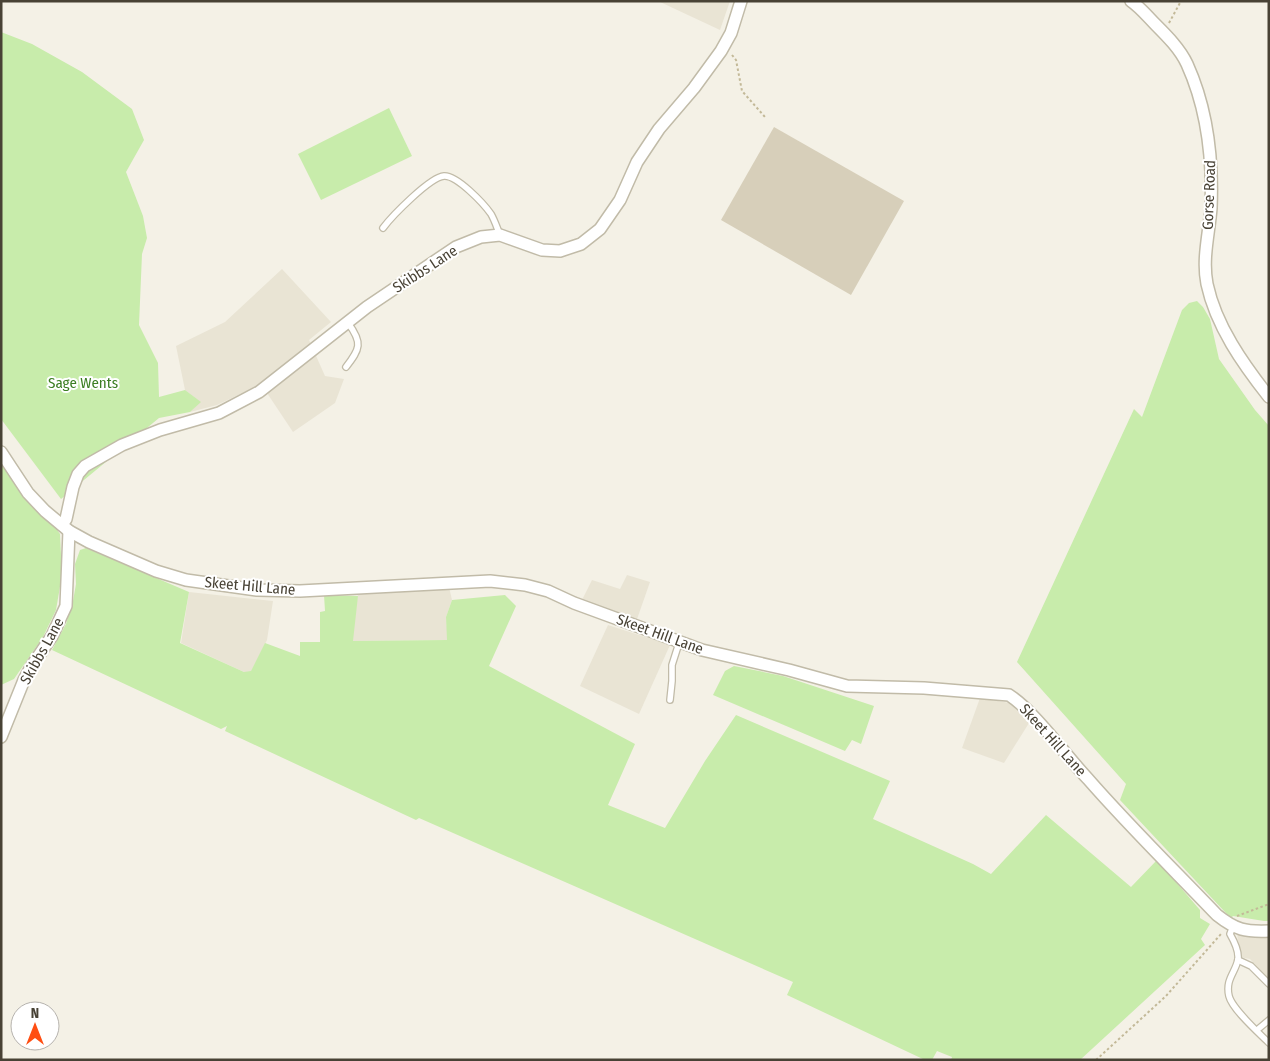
<svg xmlns="http://www.w3.org/2000/svg" width="1270" height="1061" viewBox="0 0 1270 1061" font-family="'Fira Sans Condensed',sans-serif">
  <style>
    .residential { fill: #e9e4d4 }
    .green { fill: #c8ecab }
    .building { fill: #d7cfba }
    .lines { fill: none; stroke-linecap: round; stroke-linejoin: round }
    .service-casing { stroke: #c1bba8; stroke-width: 8 }
    .minor-casing { stroke: #c1bba8; stroke-width: 14 }
    .path { stroke: #c3b998; stroke-width: 2; stroke-dasharray: 2.5 2.5; stroke-linecap: butt }
    .service { stroke: #fff; stroke-width: 5.5 }
    .minor { stroke: #fff; stroke-width: 11 }
    .labels { text-anchor: middle; stroke-width: 4; stroke-linejoin: round; paint-order: stroke }
    .street-label { font-size: 15px; fill: #484235; stroke: #fff }
    .park-label { font-size: 15px; fill: #3c7e23; stroke: #fff }
  </style>
  <rect width="100%" height="100%" fill="#f4f1e6"/>
  <g class="residential">
    <polygon points="658,1 730,1 720,30"/>
    <polygon points="282,269 331,322 309,340 325,376 344,379 335,403 293,432 261,384 217,405 190,412 200,402 185,390 176,346 225,322"/>
    <polygon points="627,575 650,582 636,622 582,600 592,580 620,589"/>
    <polygon points="449,587 452,600 446,617 448,640 352,641 358,593"/>
    <polygon points="189,592 273,601 267,640 251,672 244,672 181,643"/>
    <polygon points="608,625 670,645 639,714 580,686"/>
    <polygon points="980,698 1010,703 1029,723 1004,763 962,748"/>
    <polygon points="1237,933 1269,934 1269,979 1250,959 1240,957"/>
  </g>
  <g class="green">
    <polygon points="1,32 32,44 82,72 132,109 144,140 126,172 143,216 147,238 142,254 139,325 158,363 159,397 185,390 201,402 190,412 159,418 61,499 1,419"/>
    <polygon points="389,108 412,156 321,200 298,154"/>
    <polygon points="1197,301 1203,307 1210,319 1219,359 1255,410 1269,426 1269,921 1264,921 1233,916 1231,918 1224,911 1120,800 1126,784 1017,662 1134,409 1142,417 1182,310 1189,303"/>
    <polygon points="1,451 60,534 62,575 56,610 43,637 14,679 1,685"/>
    <polygon points="86,548 189,592 180,643 244,672 251,671 265,643 300,656 300,642 320,642 320,612 325,611 324,595 358,596 353,641 447,640 446,617 452,600 505,595 516,606 489,666 635,744 608,805 665,828 705,761 736,715 890,781 873,819 973,864 991,874 1046,815 1131,887 1157,860 1200,910 1200,918 1210,924 1201,939 1205,945 1080,1060 951,1060 952,1057 937,1051 932,1060 925,1060 787,995 793,982 419,818 416,820 225,731 227,726 221,729 52,650 66,624 73,601 76,584 75,564 80,550"/>
    <polygon points="734,666 783,676 874,706 861,744 852,740 845,751 713,695 725,671"/>
  </g>
  <polygon class="building" points="774,127 904,201 851,295 721,220"/>
  <g class="lines">
    <g class="service-casing">
      <g id="service">
        <path d="M383,228C392,216 430,177 444,176C457,175 484,204 491,214C495,221 497,228 500,235"/>
        <path d="M346,367C360,349 363,343 348,323"/>
        <polyline points="670,700 672,681 672,665 679,643"/>
        <path d="M1233,926L1230,934C1234,941 1239,951 1238,959C1236,972 1225,979 1229,996C1232,1009 1259,1033 1269,1043"/>
        <polyline points="1238,960 1251,966 1269,984"/>
        <polyline points="1257,1030 1269,1020"/>
      </g>
    </g>
    <g class="minor-casing">
      <g id="minor">
        <path d="M1131,1C1141,8 1148,17 1156,25C1167,36 1180,49 1187,64C1207,108 1213,160 1211,208C1209,234 1202,259 1207,284C1216,326 1243,364 1269,397"/>
        <path d="M1,452L28,493L45,511L69,531L89,542L156,571L186,580L257,590L300,591L490,581L525,585L548,591L574,603L702,650L789,670L847,686L924,688L1009,695C1036,713 1065,755 1088,779C1129,826 1174,870 1217,915C1236,930 1245,932 1269,931"/>
        <polyline points="62,525 66,519 73,487 78,474 85,466 122,445 160,430 219,413 259,392 367,307 456,247 481,237 500,235 542,250 560,251 581,244 600,229 620,200 637,162 659,129 694,88 721,51 731,33 741,1"/>
        <polyline points="1,737 24,680 31,667 52,636 66,606 69,531"/>
      </g>
    </g>
    <g class="path">
      <polyline points="1169,23 1181,1"/>
      <polyline points="732,55 736,60 742,91 765,117"/>
      <polyline points="1237,916 1269,904"/>
      <polyline points="1096,1060 1166,996 1221,934"/>
    </g>
    <use href="#service" class="service"/>
    <use href="#minor" class="minor"/>
  </g>
  <g class="labels">
    <g class="street-label">
      <text transform="translate(1209 195) rotate(-88)" y="5">Gorse Road</text>
      <text transform="translate(425 269) rotate(-33)" y="5">Skibbs Lane</text>
      <text transform="translate(250 586) rotate(5)" y="5">Skeet Hill Lane</text>
      <text transform="translate(660 634) rotate(20)" y="5">Skeet Hill Lane</text>
      <text transform="translate(42 651) rotate(-61)" y="5">Skibbs Lane</text>
      <text transform="translate(1053 740) rotate(48)" y="5">Skeet Hill Lane</text>
    </g>
    <g class="park-label">
      <text x="83" y="388">Sage Wents</text>
    </g>
  </g>
  <rect width="1270" height="1061" fill="none" stroke="#484235" stroke-width="5"/>
  <g transform="translate(35 1026)"><circle r="24" fill="#ffffff" stroke="#b6b3ae"/>
  <path d="M0-4L9 19L0 12L-9 19Z" fill="#ff4e12"/>
  <text y="-8" font-size="14" font-weight="bold" text-anchor="middle" fill="#484235">N</text>
  </g>
</svg>
